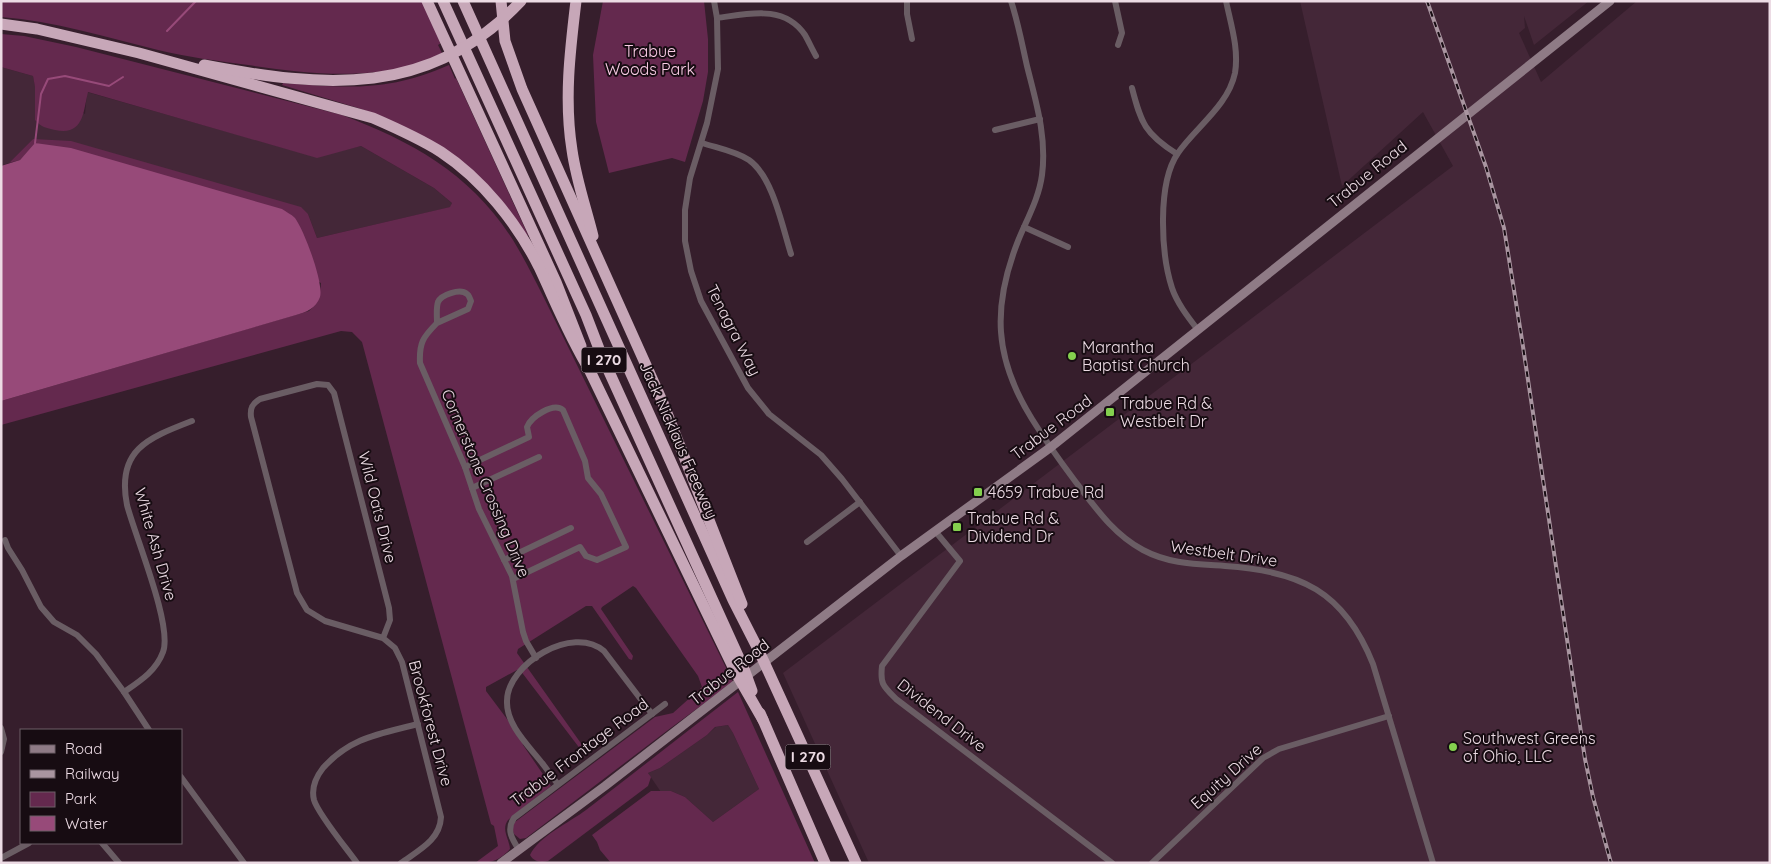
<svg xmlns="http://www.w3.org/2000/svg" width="1771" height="864" viewBox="0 0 1771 864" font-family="Quicksand,sans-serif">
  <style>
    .built { fill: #442738 }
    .green { fill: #64294e }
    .water { fill: #974a79 }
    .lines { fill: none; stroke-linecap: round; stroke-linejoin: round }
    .stream { stroke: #974a79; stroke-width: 2 }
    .minor { stroke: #6a5d64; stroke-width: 6 }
    .secondary { stroke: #8f7b86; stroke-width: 9 }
    .motorway { stroke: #c7a7b8; stroke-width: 11 }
    .rail-casing { stroke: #a995a0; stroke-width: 4 }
    .rail { stroke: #170c12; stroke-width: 2; stroke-dasharray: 5.5; stroke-linecap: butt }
    .poi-dot { fill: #84d04e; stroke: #170c12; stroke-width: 2 }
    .labels { text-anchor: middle; stroke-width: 4; stroke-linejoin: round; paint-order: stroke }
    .shield { fill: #170c12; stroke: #ac9da5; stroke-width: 1 }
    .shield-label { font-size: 15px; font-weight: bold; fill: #ecdbe4 }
    .park-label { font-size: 16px; fill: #fbcee7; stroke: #170c12 }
    .street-label { font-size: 16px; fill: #ecdbe4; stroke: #170c12 }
    .poi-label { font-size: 16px; fill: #ecdbe4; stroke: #170c12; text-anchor: start }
  </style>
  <rect width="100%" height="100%" fill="#361e2c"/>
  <g class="built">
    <polygon points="1300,1 1589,1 1534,45 1524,16 1525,28 1519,33 1541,82 1637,1 1770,1 1770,863 869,863 783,673 1453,166 1423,112 1342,186"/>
    <polygon points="1,67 33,76 35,86 85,114 87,92 316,157 361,146 434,188 452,203 451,207 317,238 308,214 33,139 9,163 1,166"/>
    <polygon points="728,725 733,733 759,789 713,822 685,797 671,791 661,792 648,773 660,768 707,735 716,727"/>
  </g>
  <g class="green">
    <path d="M1,1H422L441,43L438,45L442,53C433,57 424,62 414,65C360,80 302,73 248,65C218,61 187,57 158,50C106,37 54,21 1,17Z"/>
    <polygon points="603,1 704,1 708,39 708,72 703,101 685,162 672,158 609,173 596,122 593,55"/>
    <path d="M1,34L24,36L76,47L342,115C413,142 471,174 513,240C524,258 534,278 544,298L733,682L668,730L526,838L520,839L514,834L512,828L515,822L655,717L673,713L702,687L698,676L636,588L633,586L602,607L601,609L633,656L632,660L629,659L592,606H586L518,649L517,653L585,749V751L581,750L520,670H517L486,687V691L522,739L523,745L551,786L508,820C501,830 509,838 510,849C499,861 491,863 475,863L498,846L494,826L491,824L362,342L352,332L341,331L1,425V401L309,311C318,303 320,295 321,283L36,143L20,160L9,163L33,139L71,141L301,207L308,214L317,238L450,207L452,203L434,188L361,146L317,158L88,92C83,112 84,136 55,130C46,128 41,127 35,120V87L33,76L1,67Z"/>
    <path d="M449,65L455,79L456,78L528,235L524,237L490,192L388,119L358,108L282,85L283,83C347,88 388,92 449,65Z"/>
    <path d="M738,692L815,863H611L600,850L597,842L592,835L651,791H671L685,797L713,822L759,789L733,733L728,725L715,727L707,735L660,768L648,773L651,777L648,786L548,861C541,863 534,862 530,855C538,837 570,822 586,810C637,771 687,731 738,692Z"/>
  </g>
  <path class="water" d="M35,143L71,148L282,209C286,212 291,214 295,218C304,230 324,283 320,297C316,308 307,312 296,315L1,401V166L20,160Z"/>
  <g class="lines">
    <g class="stream">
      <polyline points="167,31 196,1"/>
      <polyline points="35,143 41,94 48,79 65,76 109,86 123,77"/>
    </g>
    <g class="minor">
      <polyline points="714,1 717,18 718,69 707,123 690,178 685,210 685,241 691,271 701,301 748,388 769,414 821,455 842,479 901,556"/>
      <polyline points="907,1 907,14 912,39"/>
      <path d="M1011,1C1018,22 1022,44 1027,66C1036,102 1047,137 1042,175C1039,198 1027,219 1018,241C992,307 994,358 1032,419C1045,440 1060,461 1075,481C1095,507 1113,534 1143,550C1169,564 1196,564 1225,566C1300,571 1344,591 1373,664L1433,863"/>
      <polyline points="1115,1 1122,33 1118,45"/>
      <path d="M717,18C748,14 784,4 805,35C809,42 812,49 816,56"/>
      <path d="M1132,88C1141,123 1145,134 1177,154"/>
      <polyline points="995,130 1040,119"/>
      <path d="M702,143C717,148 735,151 749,160C773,177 782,226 791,254"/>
      <polyline points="1024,227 1068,247"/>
      <path d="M437,323L468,309L471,301C470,299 469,295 467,294C460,288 441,295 438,302C436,308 437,316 437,323C423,337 419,343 420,363L465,467L479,509L512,576L523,632L526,641L536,658"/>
      <path d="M1198,330C1188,317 1177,303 1172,288C1161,254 1157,183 1178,153C1196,127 1228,106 1235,73C1239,49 1231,25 1226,1"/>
      <path d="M465,467L529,437L527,427C531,417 553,402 563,410L585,461L588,478L601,494L626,547L597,560L586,556L580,547L513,579"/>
      <polyline points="472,488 539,457"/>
      <path d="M935,531L960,561L882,666C880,684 883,686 896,699L1112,863"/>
      <polyline points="5,540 8,548 22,570 41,607 54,622 77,635 96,654 124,692 149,730"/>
      <polyline points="807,542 860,502"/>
      <polyline points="504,560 571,528"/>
      <path d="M383,638L390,620L389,608L334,393L328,385L317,384L260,399C252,404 250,408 251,417L297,593L307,610L325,621L383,638L395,648L402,662L441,817C440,840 419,850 401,863"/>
      <path d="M124,692C140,681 156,671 163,652C173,626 135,536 127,505C116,450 148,438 192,421"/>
      <polyline points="1,728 4,739 1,752"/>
      <polyline points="181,777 244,863"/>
      <path d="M558,784C552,778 548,770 542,763C529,746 506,725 507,701C507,664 573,624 604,651L652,714"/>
      <polyline points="102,843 119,863"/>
      <path d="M519,850C512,839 506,830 514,818L665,704"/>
      <polyline points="1,858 29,843"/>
      <path d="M357,863C347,849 318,814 314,800C311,788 316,777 323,768C351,737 380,734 418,724"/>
      <polyline points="1152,863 1263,758 1279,749 1389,716"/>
    </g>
    <polyline class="secondary" points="501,863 605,786 901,556 1051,447 1610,1"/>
    <g class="motorway">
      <polyline points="427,1 556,282 581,346"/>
      <polyline points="443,1 586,315 601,354 744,669 752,691"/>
      <polyline points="463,1 733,600 759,651 856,863"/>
      <polyline points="501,1 505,41 522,89 663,403 742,604"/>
      <path d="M576,1C570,51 564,100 572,150C576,179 586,208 593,236"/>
      <path d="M1,24L37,29L139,53L373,118C396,128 419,138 441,152C482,179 517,223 539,267C555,301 569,336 589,369L736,673L763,720"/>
      <path d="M204,65C324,88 430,98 521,1"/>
      <polyline points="760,713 825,863"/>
    </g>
    <g class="rail-casing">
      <polyline id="rail" points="1427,1 1486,167 1504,228 1522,340 1585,759 1593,797 1611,863"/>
    </g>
    <use href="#rail" class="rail"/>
  </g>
  <g class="poi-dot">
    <circle cx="1072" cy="356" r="5"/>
    <rect x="1105" y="407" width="10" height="10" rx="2.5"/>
    <rect x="973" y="487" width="10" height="10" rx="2.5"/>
    <rect x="952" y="522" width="10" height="10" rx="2.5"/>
    <circle cx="1453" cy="747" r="5"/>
  </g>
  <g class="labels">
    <g class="shield">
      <rect x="581.5" y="347.5" width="45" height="25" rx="4"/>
      <rect x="785.5" y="744.5" width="45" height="25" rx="4"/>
    </g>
    <g class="shield-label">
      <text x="604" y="365">I 270</text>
      <text x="808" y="762">I 270</text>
    </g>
    <g class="park-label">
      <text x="650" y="57">Trabue<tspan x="650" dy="18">Woods Park</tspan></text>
    </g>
    <g class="street-label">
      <text transform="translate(1367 174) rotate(-39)" y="6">Trabue Road</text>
      <text transform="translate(734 330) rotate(63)" y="6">Tenagra Way</text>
      <text transform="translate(1051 427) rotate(-37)" y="6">Trabue Road</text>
      <text transform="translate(679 440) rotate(66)" y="6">Jack Nicklaus Freeway</text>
      <text transform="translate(486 483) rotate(67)" y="6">Cornerstone Crossing Drive</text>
      <text transform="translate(378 507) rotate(76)" y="6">Wild Oats Drive</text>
      <text transform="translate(156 544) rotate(74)" y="6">White Ash Drive</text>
      <text transform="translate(1224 553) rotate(8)" y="6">Westbelt Drive</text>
      <text transform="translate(729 672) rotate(-38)" y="6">Trabue Road</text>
      <text transform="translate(942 715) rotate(38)" y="6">Dividend Drive</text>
      <text transform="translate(431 723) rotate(75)" y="6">Brookforest Drive</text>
      <text transform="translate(579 752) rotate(-37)" y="6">Trabue Frontage Road</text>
      <text transform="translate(1226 776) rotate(-42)" y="6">Equity Drive</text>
    </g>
    <g class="poi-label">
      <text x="1082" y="353">Marantha<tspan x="1082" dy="18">Baptist Church</tspan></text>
      <text x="1120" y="409">Trabue Rd &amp;<tspan x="1120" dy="18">Westbelt Dr</tspan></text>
      <text x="988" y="498">4659 Trabue Rd</text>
      <text x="967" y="524">Trabue Rd &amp;<tspan x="967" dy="18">Dividend Dr</tspan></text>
      <text x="1463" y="744">Southwest Greens<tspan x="1463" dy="18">of Ohio, LLC</tspan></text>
    </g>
  </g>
  <rect width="1771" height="864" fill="none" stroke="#ecdbe4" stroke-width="5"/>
  <rect x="20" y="729" width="162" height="115" fill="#170c12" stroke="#6c5f66"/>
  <rect x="30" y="745" width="25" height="8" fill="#8f7b86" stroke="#6c5f66"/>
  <text x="65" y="754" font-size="15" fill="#ecdbe4">Road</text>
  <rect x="30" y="770" width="25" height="8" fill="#a995a0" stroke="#6c5f66"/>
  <text x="65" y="779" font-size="15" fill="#ecdbe4">Railway</text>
  <rect x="30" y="792" width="25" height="15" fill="#64294e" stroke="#6c5f66"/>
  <text x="65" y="804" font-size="15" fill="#ecdbe4">Park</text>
  <rect x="30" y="816" width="25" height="15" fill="#974a79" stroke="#6c5f66"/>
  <text x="65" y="829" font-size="15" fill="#ecdbe4">Water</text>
</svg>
